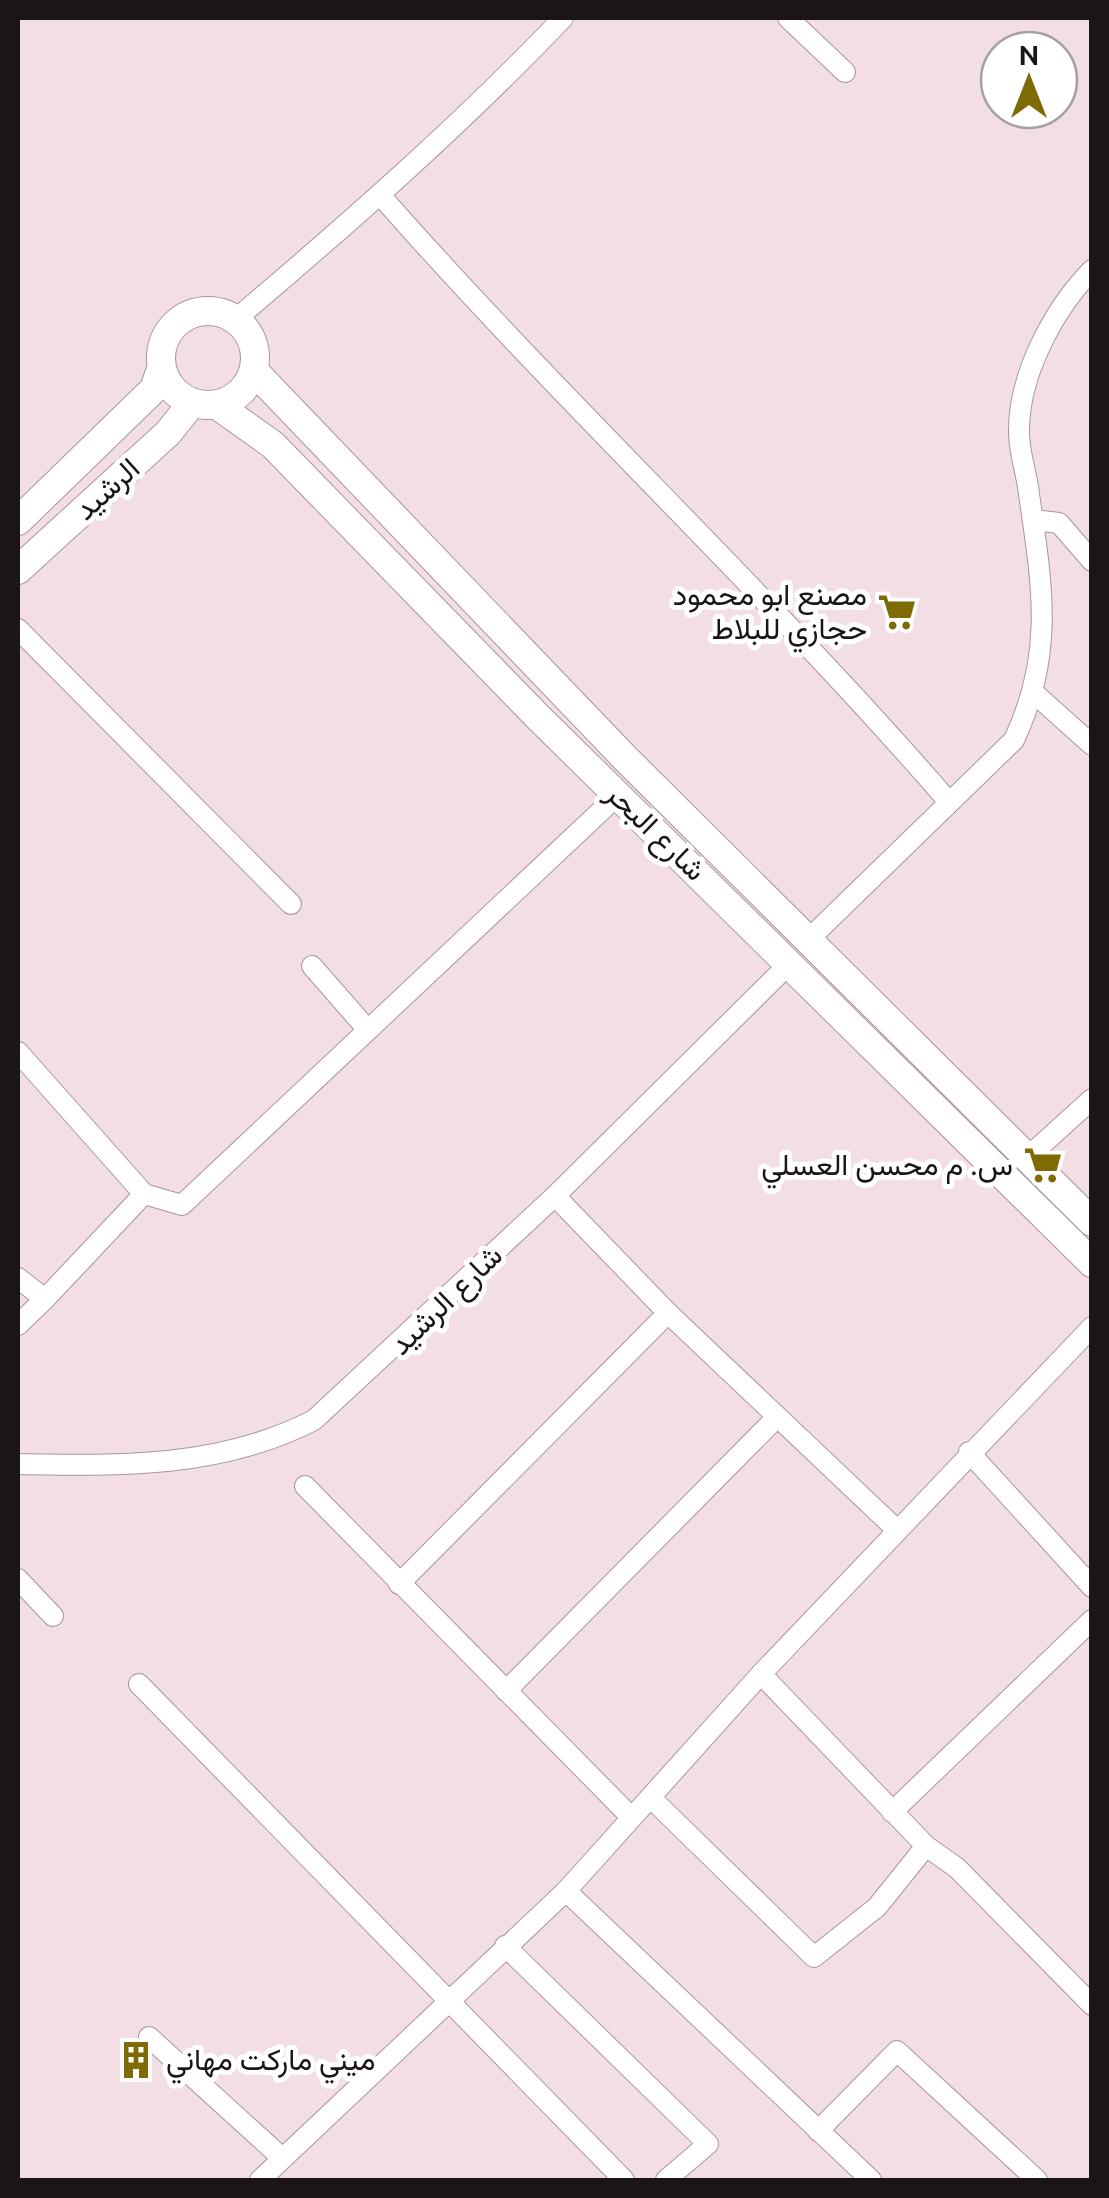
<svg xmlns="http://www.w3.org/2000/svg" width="1109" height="2198" viewBox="0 0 1109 2198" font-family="Ubuntu,Vazirmatn,sans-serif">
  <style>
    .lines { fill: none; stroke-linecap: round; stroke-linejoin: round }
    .minor-casing { stroke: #a8969a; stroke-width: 22 }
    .secondary-casing { stroke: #a8969a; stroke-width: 30 }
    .minor { stroke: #fff; stroke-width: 20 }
    .secondary { stroke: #fff; stroke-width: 28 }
    .labels { text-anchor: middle; stroke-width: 10; stroke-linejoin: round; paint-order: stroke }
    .street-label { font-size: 30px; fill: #1b1516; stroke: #fff }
    .poi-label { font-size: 30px; fill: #1b1516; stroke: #fff; text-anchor: end }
  </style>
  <rect width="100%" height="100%" fill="#f3dfe3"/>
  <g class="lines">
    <g class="minor-casing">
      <g id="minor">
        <polyline points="788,18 845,72"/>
        <path d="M381,196C564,404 768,593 949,802"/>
        <path d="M236,319C349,223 460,126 563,18"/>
        <polyline points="1033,520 1059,523 1092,561"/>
        <polyline points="18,629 291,904"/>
        <polyline points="1034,693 1092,745"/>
        <path d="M809,939L1014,740C1055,653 1042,585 1029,494C1027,474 1019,453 1019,433C1018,376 1053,310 1092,270"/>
        <polyline points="312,966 367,1029"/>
        <polyline points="18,1052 144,1194 182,1205 618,795"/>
        <polyline points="1028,1157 1092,1099"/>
        <polyline points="555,1196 668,1313 897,1530"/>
        <polyline points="18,1278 45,1299 18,1325"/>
        <polyline points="45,1299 144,1194"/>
        <polyline points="969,1452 1092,1587"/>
        <path d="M18,1464C120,1466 221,1468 314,1420L555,1196L790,963"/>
        <polyline points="305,1486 631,1817"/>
        <polyline points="18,1579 53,1616"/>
        <polyline points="399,1584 668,1313"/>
        <polyline points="761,1674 926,1846 957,1868 1092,2005"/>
        <polyline points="139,1684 624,2180"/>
        <polyline points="506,1691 777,1417"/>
        <polyline points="651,1798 814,1957 877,1907 926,1846"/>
        <polyline points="892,1812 1092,1620"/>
        <polyline points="566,1891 871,2180"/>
        <polyline points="505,1946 708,2144 666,2180"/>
        <polyline points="149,2037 281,2157"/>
        <polyline points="818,2131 897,2051 1037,2180"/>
        <polyline points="260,2180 566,1891 761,1674 1092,1327"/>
      </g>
    </g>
    <g class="secondary-casing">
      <g id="secondary">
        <circle cx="208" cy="358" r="47"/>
        <polyline points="254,371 624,757 1092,1222"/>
        <polyline points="217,405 273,445 538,717 1092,1263"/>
        <polyline points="18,521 154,389 161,369"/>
        <polyline points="18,570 168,433 192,403"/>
      </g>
    </g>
    <use href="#minor" class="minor"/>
    <use href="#secondary" class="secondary"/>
  </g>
  <defs>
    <g id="supermarket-bare" transform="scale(3)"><path d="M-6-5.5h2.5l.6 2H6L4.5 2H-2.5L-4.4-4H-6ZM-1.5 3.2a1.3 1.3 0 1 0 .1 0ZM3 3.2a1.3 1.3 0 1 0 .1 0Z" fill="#7e6b05" stroke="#fff" stroke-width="2.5" paint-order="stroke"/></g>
    <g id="building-bare" transform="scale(3)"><path d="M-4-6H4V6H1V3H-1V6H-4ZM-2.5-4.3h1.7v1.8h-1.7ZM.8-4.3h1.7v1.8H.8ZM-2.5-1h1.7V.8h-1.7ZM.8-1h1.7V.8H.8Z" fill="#7e6b05" stroke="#fff" stroke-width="2.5" paint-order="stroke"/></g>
  </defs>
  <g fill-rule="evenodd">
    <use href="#supermarket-bare" x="897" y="612"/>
    <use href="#supermarket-bare" x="1043" y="1165"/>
    <use href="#building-bare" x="136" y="2060"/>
  </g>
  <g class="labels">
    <g class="street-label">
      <text transform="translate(107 489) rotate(-42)" y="10">الرشيد</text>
      <text transform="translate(656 832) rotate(44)" y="10">شارع البحر</text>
      <text transform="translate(446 1300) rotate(-44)" y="10">شارع الرشيد</text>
    </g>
    <g class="poi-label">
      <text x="867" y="605">مصنع ابو محمود<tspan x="867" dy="34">حجازي للبلاط</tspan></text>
      <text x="1013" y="1175">س. م محسن العسلي</text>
      <text x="166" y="2070" text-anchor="start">ميني ماركت مهاني</text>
    </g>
  </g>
  <rect width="1109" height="2198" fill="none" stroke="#1b1516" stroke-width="40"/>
  <g transform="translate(1029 80)"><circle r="48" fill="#ffffff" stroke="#a4a1a2" stroke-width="2.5"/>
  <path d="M0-8L18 38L0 25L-18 38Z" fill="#7e6b05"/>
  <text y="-15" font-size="28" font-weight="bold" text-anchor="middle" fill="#1b1516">N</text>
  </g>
</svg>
